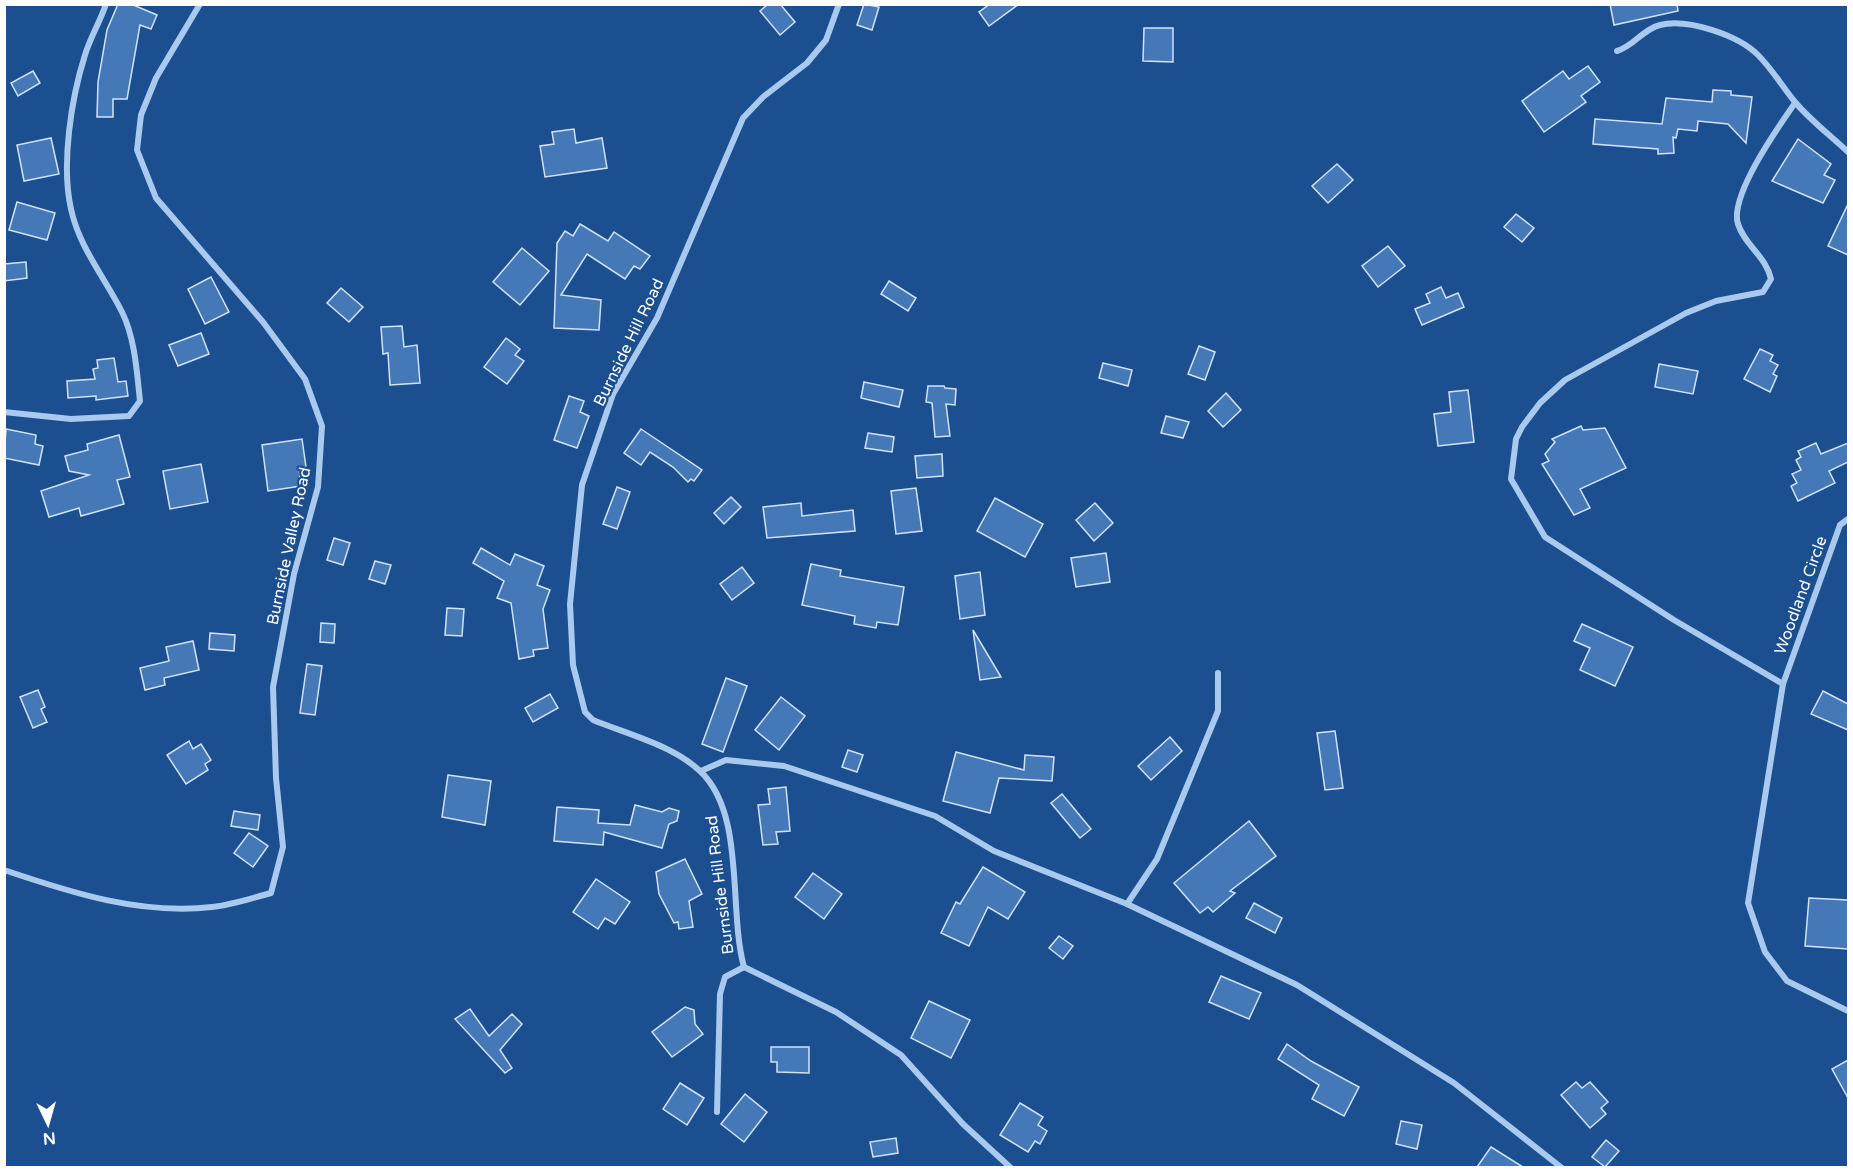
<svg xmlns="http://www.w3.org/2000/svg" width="1853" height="1172" viewBox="0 0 1853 1172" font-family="'Varela Round',sans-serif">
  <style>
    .building { fill: #4478b7; stroke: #cfe3fa; stroke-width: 1.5 }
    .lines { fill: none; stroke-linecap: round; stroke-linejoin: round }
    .minor { stroke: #a9c9ee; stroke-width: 6 }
    .labels { text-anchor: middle; stroke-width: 4.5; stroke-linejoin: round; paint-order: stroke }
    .street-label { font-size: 16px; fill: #fff; stroke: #1b4f8f }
  </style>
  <rect width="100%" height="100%" fill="#1b4f8f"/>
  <g class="building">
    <polygon points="118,4 131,4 157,15 151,29 140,25 127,99 113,99 113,117 97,117 98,82 107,30"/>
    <polygon points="768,4 780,4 795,22 780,35 760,11"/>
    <polygon points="864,4 879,7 872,30 857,25"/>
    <polygon points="990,4 1019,4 989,26 979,12"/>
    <polygon points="1610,4 1677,4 1678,11 1614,25"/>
    <polygon points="1144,28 1173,28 1173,62 1143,61"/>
    <polygon points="1588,66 1600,82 1581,96 1586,102 1544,132 1522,101 1563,71 1569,79"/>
    <polygon points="33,71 40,83 18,96 11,83"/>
    <polygon points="1713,90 1731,91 1731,95 1752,97 1746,143 1728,124 1698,121 1697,131 1678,129 1676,138 1673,137 1674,153 1658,154 1658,149 1593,144 1595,119 1662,124 1666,98 1712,102"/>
    <polygon points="574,129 576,143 602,138 607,168 545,177 540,146 554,144 552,132"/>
    <polygon points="51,138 59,174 24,181 17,145"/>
    <polygon points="1798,139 1831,164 1824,175 1835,180 1823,203 1772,181"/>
    <polygon points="1337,164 1353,180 1328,203 1312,186"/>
    <polygon points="17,202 55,213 47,240 9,230"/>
    <polygon points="1848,204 1848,255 1828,246"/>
    <polygon points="1516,214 1534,228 1522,242 1504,227"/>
    <polygon points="580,224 608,241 614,232 650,256 640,269 634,266 625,279 587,254 561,295 601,300 599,330 554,328 557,243 565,231 573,236"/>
    <polygon points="1388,246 1405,266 1378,287 1362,266"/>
    <polygon points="522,248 549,271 520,305 493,282"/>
    <polygon points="26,262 27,278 4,281 4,264"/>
    <polygon points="211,277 229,312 205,324 188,289"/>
    <polygon points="889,281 916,298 908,311 881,294"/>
    <polygon points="1441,287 1446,298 1458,293 1464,307 1422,325 1415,309 1430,303 1426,294"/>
    <polygon points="341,288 363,307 349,322 327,303"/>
    <polygon points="402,326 404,347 417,345 420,383 390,385 388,353 383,354 381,327"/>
    <polygon points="201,333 209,354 178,366 169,345"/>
    <polygon points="506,338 520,349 515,355 524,361 507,384 484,367"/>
    <polygon points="1199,346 1215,352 1205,380 1188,374"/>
    <polygon points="1760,349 1773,355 1770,361 1778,365 1773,374 1777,376 1770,392 1744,379"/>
    <polygon points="114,358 118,382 126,381 128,396 96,400 96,396 68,398 67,381 95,379 93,369 98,368 97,360"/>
    <polygon points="1103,363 1132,370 1128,386 1099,378"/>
    <polygon points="1659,364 1698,371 1693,394 1655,387"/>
    <polygon points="864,382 903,390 899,407 861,398"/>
    <polygon points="928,386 944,386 945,388 956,389 955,405 946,404 950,436 935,437 932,403 926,402"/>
    <polygon points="1468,390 1474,442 1438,446 1434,414 1451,412 1449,392"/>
    <polygon points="1226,393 1241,410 1223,427 1208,411"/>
    <polygon points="569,396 584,401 580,412 589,416 577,448 554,440"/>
    <polygon points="1166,416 1189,422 1183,438 1161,433"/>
    <polygon points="1581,426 1583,430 1605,428 1626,468 1580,489 1590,508 1574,515 1542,464 1549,461 1545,454 1555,442 1552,439"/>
    <polygon points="6,429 36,435 35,444 43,446 39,465 4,458"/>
    <polygon points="641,429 702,470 694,481 691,479 688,482 673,467 650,452 641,465 624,453"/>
    <polygon points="868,433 894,437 892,452 865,448"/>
    <polygon points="119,435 130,477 117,480 124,504 81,516 79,508 49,517 41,491 89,475 69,471 65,456 88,450 87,444"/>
    <polygon points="302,439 306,467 299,469 301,486 268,491 262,445"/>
    <polygon points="1816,443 1821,454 1848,443 1848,462 1829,471 1835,483 1798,501 1791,486 1797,483 1792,474 1801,470 1796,460 1801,457 1798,451"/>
    <polygon points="942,454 943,476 917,478 915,456"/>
    <polygon points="201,464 208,502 170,509 163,471"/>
    <polygon points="617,487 630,492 617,529 603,524"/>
    <polygon points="916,488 922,531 896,534 891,491"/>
    <polygon points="731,497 741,507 724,524 714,513"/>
    <polygon points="995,498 1043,524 1025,557 977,531"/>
    <polygon points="801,503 802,516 853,510 855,531 767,538 763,507"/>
    <polygon points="1095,503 1113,523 1094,541 1076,520"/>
    <polygon points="334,538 350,543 343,565 327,560"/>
    <polygon points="481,548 510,565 515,554 544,566 537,585 550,590 543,609 548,648 533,650 534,656 519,659 511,603 497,598 504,581 473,563"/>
    <polygon points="1106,553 1110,582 1076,587 1071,558"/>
    <polygon points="375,561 391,565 385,584 369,579"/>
    <polygon points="811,564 841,570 840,576 904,587 898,625 877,622 876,628 854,624 855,616 802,605"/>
    <polygon points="742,567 754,583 732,600 720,584"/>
    <polygon points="980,572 985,615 960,619 955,576"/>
    <polygon points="447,608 464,609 462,636 445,635"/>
    <polygon points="321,623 335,624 334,643 320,642"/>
    <polygon points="1582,624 1633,647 1615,686 1580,670 1590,648 1574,641"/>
    <polygon points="973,630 1001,677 980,680"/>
    <polygon points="210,633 235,635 234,651 209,649"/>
    <polygon points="193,641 199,670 164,678 165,685 145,690 140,668 169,661 166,647"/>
    <polygon points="307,664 322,666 315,715 300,713"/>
    <polygon points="726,678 747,686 723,752 702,744"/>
    <polygon points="38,690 45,707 41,709 47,722 33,728 20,697"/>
    <polygon points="1823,691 1848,704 1848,730 1811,714"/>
    <polygon points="550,694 558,708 533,722 525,708"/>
    <polygon points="781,697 805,716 779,750 755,730"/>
    <polygon points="1335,731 1343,788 1325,790 1317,733"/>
    <polygon points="1170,737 1182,751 1151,780 1138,766"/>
    <polygon points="189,741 193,749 201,744 211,760 205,764 208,770 186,784 167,755"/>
    <polygon points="848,750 863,755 857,772 842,767"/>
    <polygon points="956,752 1024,770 1025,755 1054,757 1052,781 999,778 990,813 943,801"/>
    <polygon points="448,775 491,781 485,825 442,817"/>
    <polygon points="786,787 790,831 776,832 778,844 763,845 758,805 770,804 768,789"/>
    <polygon points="1062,794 1091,829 1080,838 1051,803"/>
    <polygon points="635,805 662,812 669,808 679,811 677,821 669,824 662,848 604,832 603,845 554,841 557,807 599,810 598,823 630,825"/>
    <polygon points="234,811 260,815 258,830 231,826"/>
    <polygon points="1249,821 1276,856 1230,891 1235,893 1213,912 1208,907 1200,913 1174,883"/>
    <polygon points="249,833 268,846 253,867 234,853"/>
    <polygon points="685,859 702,894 689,901 693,927 679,929 678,922 674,923 659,894 656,872"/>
    <polygon points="983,867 1025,892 1008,919 988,907 969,946 941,933 956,902 960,904"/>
    <polygon points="813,873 842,894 824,919 795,897"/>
    <polygon points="596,879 630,902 615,924 605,918 598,929 573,912"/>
    <polygon points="1809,898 1848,900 1848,949 1805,946"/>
    <polygon points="1254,903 1282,918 1275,933 1246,918"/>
    <polygon points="1059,936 1073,946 1063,959 1049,948"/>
    <polygon points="1221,976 1261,993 1249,1019 1209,1002"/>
    <polygon points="929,1001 970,1020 951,1058 911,1038"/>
    <polygon points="685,1007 694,1010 695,1024 703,1034 672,1057 652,1032"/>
    <polygon points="470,1009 489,1036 512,1014 522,1024 500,1050 512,1068 505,1073 455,1019"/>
    <polygon points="1287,1044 1311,1061 1359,1087 1344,1116 1312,1099 1319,1085 1278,1059"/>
    <polygon points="771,1047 809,1047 809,1073 777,1072 777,1062 771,1062"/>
    <polygon points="1848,1060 1848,1098 1832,1069"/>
    <polygon points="1576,1082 1582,1088 1590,1082 1608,1102 1601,1108 1606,1114 1590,1128 1561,1095"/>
    <polygon points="680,1083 704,1098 687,1125 663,1109"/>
    <polygon points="745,1094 767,1112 744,1142 721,1124"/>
    <polygon points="1020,1103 1043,1117 1038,1125 1047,1131 1040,1144 1035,1141 1028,1152 1000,1135"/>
    <polygon points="1401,1121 1422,1125 1417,1149 1396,1144"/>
    <polygon points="896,1138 898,1153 873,1157 870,1142"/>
    <polygon points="1606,1140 1619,1151 1605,1167 1592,1157"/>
    <polygon points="1491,1147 1523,1167 1477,1167"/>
  </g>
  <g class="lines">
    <g class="minor">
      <path d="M839,4L826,40L807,63L763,97L743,118L657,318L613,394L582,485L570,604L573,665L585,712L593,720C627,734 672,745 700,771C746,814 728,909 744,967L836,1012L901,1055L963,1124L1011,1168"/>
      <path d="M1617,51C1634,46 1643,29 1660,25C1687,18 1738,35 1758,55C1772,69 1782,86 1795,102C1810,120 1831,136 1848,152"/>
      <path d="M4,412L71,419L129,416L140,401C137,373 135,338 122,312C105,278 79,247 71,209C61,165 71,99 85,55C90,38 100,22 106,4"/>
      <polyline points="1848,519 1840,525 1783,684 1748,903 1765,952 1787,981 1848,1011"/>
      <path d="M1783,684L1674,620L1545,537L1511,479L1516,439L1522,427L1540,403L1565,380L1686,313L1716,301L1763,292L1771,279C1766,256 1745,246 1738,224C1729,196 1779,126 1795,103"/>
      <polyline points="701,771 726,760 784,766 935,816 994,851 1127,904 1297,985 1454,1083 1562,1168"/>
      <path d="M4,870C72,893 140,915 212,907C232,905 252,898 271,893L283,847L276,778L273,687L294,574L318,487L322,426L305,379L263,322L156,198L137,150L141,115L156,78L200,4"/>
      <polyline points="1127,904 1157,859 1218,711 1218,673"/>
      <polyline points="717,1112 720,994 725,977 744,967"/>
    </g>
  </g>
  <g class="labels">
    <g class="street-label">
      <text transform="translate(628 342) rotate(-64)" y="6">Burnside Hill Road</text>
      <text transform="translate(288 546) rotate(-78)" y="6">Burnside Valley Road</text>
      <text transform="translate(1800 595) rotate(-70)" y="6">Woodland Circle</text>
      <text transform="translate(719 885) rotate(-97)" y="6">Burnside Hill Road</text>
    </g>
  </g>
  <rect width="1853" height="1172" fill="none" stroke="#ffffff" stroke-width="12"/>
  <g transform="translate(48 1124) rotate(175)" stroke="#1b4f8f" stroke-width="4.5" paint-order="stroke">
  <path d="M0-4.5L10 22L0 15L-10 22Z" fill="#ffffff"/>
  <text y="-9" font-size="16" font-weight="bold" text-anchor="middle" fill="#ffffff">N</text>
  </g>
</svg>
